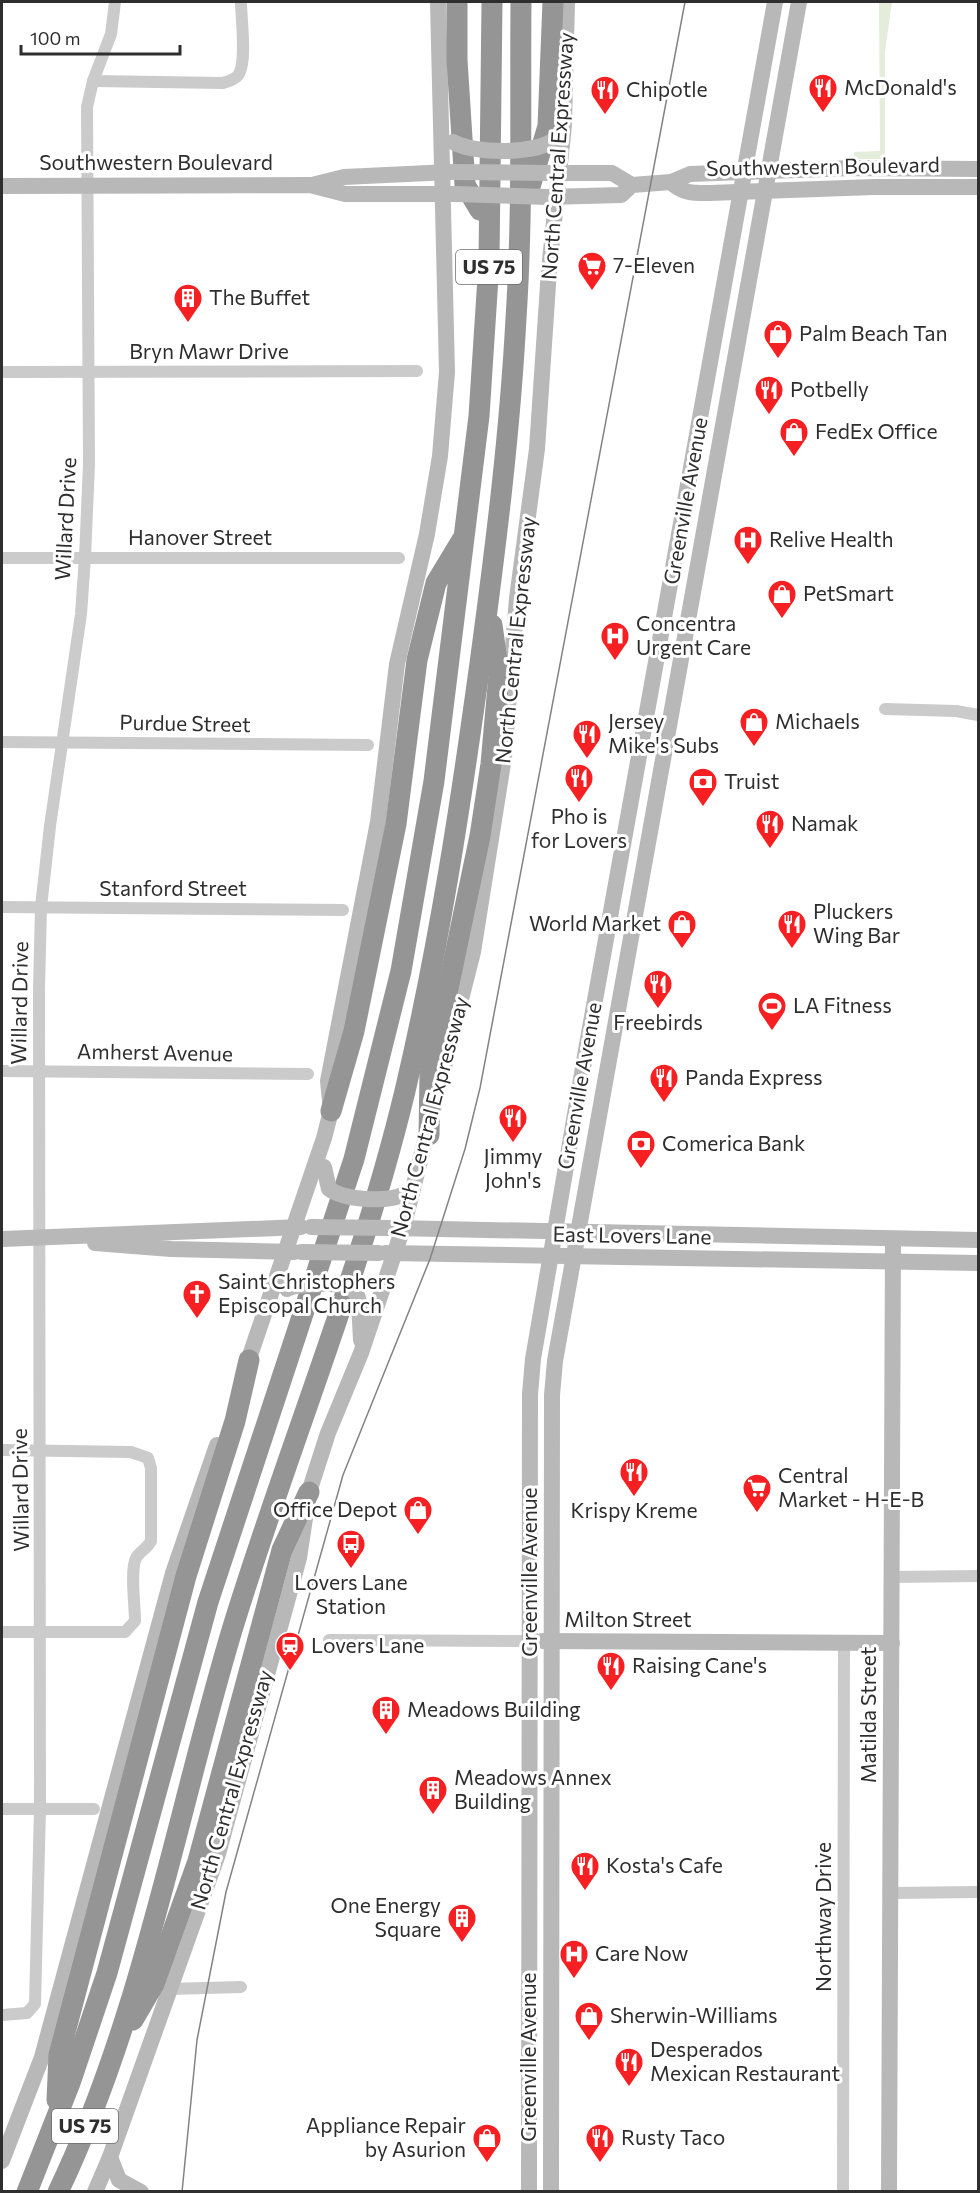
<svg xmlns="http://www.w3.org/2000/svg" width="980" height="2193" viewBox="0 0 980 2193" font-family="Commissioner,sans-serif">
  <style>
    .green { fill: #e3edda }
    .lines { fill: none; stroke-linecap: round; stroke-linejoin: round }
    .street { stroke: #cbcbcb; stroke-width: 12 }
    .secondary { stroke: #b8b8b8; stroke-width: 16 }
    .highway { stroke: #959595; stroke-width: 21 }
    .tram { stroke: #838383; stroke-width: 1.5 }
    .secondary-bridge { stroke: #b8b8b8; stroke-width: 16 }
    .labels { text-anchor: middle; stroke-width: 6; stroke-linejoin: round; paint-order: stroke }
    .shield { fill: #fff; stroke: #6d6d6d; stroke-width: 1.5 }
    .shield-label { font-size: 20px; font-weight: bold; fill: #2e2e2e }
    .poi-label { font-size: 21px; fill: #2e2e2e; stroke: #fff; text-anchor: start }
    .street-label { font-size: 21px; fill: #2e2e2e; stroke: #fff }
  </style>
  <rect width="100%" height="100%" fill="#fff"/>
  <polygon class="green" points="858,2 892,2 885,52 885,159 854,159 854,152 880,151 879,3"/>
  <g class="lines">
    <g class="street">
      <path d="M93,81L223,83C229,81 236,79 239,74C247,60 241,18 241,2"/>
      <polyline points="2,372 417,371"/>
      <polyline points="2,558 399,558"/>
      <polyline points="885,709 956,711 978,715"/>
      <polyline points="2,742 368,745"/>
      <polyline points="2,907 343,910"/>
      <polyline points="2,1071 308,1074"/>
      <path d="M2,1450L131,1452L148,1458L151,1468V1541C147,1549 139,1552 136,1558C130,1570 135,1606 135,1621L125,1632H2"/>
      <polyline points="892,1577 978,1576"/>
      <polyline points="329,1640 531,1641"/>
      <polyline points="2,1809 94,1809"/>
      <polyline points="890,1893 978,1892"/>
      <polyline points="169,1989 241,1987"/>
      <polyline points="2,2015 27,2013 35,2004 40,1809 39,989 41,907 50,826 81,614 85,557 89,464 87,107 93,81 111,34 115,2"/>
      <polyline points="843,2192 844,1642"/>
    </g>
    <g class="secondary">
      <polyline points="551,173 612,173 632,185"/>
      <path d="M671,182C683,194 695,193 710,193L874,187H978"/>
      <polyline points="312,185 344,177 450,172"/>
      <polyline points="2,186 310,185 345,194 453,194"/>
      <polyline points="548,197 621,195 632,185 671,182 690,174 853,168 978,169"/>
      <polyline points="393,1228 978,1240"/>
      <polyline points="2,1239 301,1227"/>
      <polyline points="95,1243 171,1249 294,1252"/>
      <polyline points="386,1253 978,1263"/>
      <polyline points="359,1302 361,1340"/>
      <polyline points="245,1370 324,1138 331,1111 328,1081 378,822 397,664 427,534 440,456 447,372 438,2"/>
      <polyline points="542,1641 892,1643"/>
      <polyline points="110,2157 119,2180 141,2192"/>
      <polyline points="2,2161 42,2057 173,1573 217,1445"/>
      <polyline points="95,2192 110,2157 218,1854 299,1558 309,1492 328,1433 361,1353 403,1228 473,952 504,757 517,598 537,449 549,270 564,125 567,2"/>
      <polyline points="529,2192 530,1394 533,1359 586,1050 775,2"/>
      <polyline points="551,2192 552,1395 555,1361 799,2"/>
      <polyline points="889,2192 893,1239"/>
    </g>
    <g class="highway">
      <polyline points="457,2 457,60 465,185 480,210"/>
      <polyline points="529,190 548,126 553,2"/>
      <polyline points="331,1111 354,1031 396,824 417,660 436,583 462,540"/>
      <polyline points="429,1135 430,1074 480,836 491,764 499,675 492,625"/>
      <polyline points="133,2020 154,1984 198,1861 282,1550 309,1492"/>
      <polyline points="57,2100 59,2055 186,1576 235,1421 249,1360"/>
      <polyline points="27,2192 70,2083 107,1973 208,1602 354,1159 401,971 434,781 479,416 489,262 492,2"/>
      <path d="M58,2192C143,2014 176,1817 232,1630C287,1450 361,1274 405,1091C439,947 461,803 481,656C496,544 510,432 516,318C523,213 520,107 521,2"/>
    </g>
    <polyline class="tram" points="182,2192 197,2040 226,1892 343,1475 430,1259 465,1149 480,1088 685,2"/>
    <g class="secondary-bridge">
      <path d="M453,142C474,154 536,155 555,139"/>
      <polyline points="454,172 551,173"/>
      <polyline points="455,194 548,197"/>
      <path d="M324,1167L329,1189C345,1200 386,1203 405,1194"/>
      <polyline points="311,1227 389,1228"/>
      <polyline points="301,1252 379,1253"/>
      <path d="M287,1289C295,1284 340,1282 349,1287C355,1290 358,1296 359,1302"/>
    </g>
  </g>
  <defs>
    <g id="restaurant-pin" transform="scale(1.5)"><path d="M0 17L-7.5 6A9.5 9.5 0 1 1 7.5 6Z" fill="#f61f22" stroke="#fff"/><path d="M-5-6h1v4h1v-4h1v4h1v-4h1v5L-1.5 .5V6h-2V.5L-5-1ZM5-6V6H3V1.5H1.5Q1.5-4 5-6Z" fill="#fff"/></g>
    <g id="supermarket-pin" transform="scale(1.5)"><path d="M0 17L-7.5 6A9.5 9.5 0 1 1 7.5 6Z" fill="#f61f22" stroke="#fff"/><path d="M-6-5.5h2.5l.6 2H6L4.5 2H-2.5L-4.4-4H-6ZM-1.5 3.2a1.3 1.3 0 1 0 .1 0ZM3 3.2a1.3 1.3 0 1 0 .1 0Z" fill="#fff"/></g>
    <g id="building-pin" transform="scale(1.5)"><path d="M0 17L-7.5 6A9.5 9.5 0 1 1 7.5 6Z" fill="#f61f22" stroke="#fff"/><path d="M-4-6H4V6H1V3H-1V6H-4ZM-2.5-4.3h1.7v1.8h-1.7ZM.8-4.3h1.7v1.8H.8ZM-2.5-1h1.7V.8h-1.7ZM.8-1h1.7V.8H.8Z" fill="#fff"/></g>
    <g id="shop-pin" transform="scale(1.5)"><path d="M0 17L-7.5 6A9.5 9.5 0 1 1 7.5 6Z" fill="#f61f22" stroke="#fff"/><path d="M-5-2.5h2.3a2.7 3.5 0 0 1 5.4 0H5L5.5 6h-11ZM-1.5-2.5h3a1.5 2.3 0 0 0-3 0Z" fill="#fff"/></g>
    <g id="hospital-pin" transform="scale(1.5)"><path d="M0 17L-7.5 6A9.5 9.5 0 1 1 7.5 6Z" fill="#f61f22" stroke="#fff"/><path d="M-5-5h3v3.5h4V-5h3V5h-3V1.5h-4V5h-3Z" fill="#fff"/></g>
    <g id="bank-pin" transform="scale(1.5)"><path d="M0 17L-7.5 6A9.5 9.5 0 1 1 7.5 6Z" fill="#f61f22" stroke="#fff"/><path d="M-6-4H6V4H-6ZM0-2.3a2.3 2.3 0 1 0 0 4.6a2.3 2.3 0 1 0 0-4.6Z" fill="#fff"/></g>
    <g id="stadium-pin" transform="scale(1.5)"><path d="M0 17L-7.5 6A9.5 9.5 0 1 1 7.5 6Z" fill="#f61f22" stroke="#fff"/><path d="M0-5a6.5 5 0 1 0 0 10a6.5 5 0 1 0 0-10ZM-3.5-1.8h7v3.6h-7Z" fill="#fff"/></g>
    <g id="church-pin" transform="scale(1.5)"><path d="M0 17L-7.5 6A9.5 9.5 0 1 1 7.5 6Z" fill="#f61f22" stroke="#fff"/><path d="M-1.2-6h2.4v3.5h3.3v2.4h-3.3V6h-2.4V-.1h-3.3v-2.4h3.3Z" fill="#fff"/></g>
    <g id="bus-pin" transform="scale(1.5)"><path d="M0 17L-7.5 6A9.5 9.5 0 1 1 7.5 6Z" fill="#f61f22" stroke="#fff"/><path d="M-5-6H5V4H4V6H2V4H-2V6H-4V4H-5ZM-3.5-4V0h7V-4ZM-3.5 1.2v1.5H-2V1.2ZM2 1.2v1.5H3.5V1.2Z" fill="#fff"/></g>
    <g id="station-pin" transform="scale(1.5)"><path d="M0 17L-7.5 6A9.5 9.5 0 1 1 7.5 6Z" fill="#f61f22" stroke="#fff"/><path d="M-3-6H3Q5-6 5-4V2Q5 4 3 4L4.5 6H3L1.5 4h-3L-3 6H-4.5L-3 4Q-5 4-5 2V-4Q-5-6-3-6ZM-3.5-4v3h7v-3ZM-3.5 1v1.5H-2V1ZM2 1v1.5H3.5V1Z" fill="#fff"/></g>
  </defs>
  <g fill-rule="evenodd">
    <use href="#restaurant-pin" x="823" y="88"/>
    <use href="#restaurant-pin" x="605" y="90"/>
    <use href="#supermarket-pin" x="592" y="266"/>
    <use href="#building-pin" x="188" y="298"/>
    <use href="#shop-pin" x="778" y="334"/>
    <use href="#restaurant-pin" x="769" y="390"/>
    <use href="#shop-pin" x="794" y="432"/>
    <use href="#hospital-pin" x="748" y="540"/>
    <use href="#shop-pin" x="782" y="594"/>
    <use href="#hospital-pin" x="615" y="636"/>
    <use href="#shop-pin" x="754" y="722"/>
    <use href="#restaurant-pin" x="587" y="734"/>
    <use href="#restaurant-pin" x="579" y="778"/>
    <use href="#bank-pin" x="703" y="782"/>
    <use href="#restaurant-pin" x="770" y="824"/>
    <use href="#shop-pin" x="682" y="924"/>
    <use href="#restaurant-pin" x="792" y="924"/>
    <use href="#restaurant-pin" x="658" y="984"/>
    <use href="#stadium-pin" x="772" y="1006"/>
    <use href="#restaurant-pin" x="664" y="1078"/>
    <use href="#restaurant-pin" x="513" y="1118"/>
    <use href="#bank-pin" x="641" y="1144"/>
    <use href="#church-pin" x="197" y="1294"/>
    <use href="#restaurant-pin" x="634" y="1472"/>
    <use href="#supermarket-pin" x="757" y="1488"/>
    <use href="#shop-pin" x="418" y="1510"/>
    <use href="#bus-pin" x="351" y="1544"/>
    <use href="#station-pin" x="290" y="1646"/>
    <use href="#restaurant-pin" x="611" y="1666"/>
    <use href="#building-pin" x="386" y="1710"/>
    <use href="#building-pin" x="433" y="1790"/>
    <use href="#restaurant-pin" x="585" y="1866"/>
    <use href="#building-pin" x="462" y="1918"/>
    <use href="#hospital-pin" x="574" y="1954"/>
    <use href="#shop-pin" x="589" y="2016"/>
    <use href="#restaurant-pin" x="629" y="2062"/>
    <use href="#shop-pin" x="487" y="2138"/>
    <use href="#restaurant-pin" x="600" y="2138"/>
  </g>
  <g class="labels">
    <g class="shield">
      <rect x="456" y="250" width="66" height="34" rx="4.5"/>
      <rect x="52" y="2109" width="66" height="34" rx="4.5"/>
    </g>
    <g class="shield-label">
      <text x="489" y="274">US 75</text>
      <text x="85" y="2133">US 75</text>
    </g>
    <g class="poi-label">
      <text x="844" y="95">McDonald's</text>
      <text x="626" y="97">Chipotle</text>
      <text x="613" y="273">7-Eleven</text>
      <text x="209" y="305">The Buffet</text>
      <text x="799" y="341">Palm Beach Tan</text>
      <text x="790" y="397">Potbelly</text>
      <text x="815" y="439">FedEx Office</text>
      <text x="769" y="547">Relive Health</text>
      <text x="803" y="601">PetSmart</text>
      <text x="636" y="631">Concentra<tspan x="636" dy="24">Urgent Care</tspan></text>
      <text x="608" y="729">Jersey<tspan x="608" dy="24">Mike's Subs</tspan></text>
      <text x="775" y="729">Michaels</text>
      <text x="724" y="789">Truist</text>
      <text x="579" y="824" text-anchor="middle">Pho is<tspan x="579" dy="24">for Lovers</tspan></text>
      <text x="791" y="831">Namak</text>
      <text x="813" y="919">Pluckers<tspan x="813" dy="24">Wing Bar</tspan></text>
      <text x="661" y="931" text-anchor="end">World Market</text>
      <text x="793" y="1013">LA Fitness</text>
      <text x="658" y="1030" text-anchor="middle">Freebirds</text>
      <text x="685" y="1085">Panda Express</text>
      <text x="662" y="1151">Comerica Bank</text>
      <text x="513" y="1164" text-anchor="middle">Jimmy<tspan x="513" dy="24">John's</tspan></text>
      <text x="218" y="1289">Saint Christophers<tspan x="218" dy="24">Episcopal Church</tspan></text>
      <text x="778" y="1483">Central<tspan x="778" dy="24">Market - H-E-B</tspan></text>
      <text x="397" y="1517" text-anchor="end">Office Depot</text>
      <text x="634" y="1518" text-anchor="middle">Krispy Kreme</text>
      <text x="351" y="1590" text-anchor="middle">Lovers Lane<tspan x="351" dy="24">Station</tspan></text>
      <text x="311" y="1653">Lovers Lane</text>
      <text x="632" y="1673">Raising Cane's</text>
      <text x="407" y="1717">Meadows Building</text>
      <text x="454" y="1785">Meadows Annex<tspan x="454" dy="24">Building</tspan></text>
      <text x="606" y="1873">Kosta's Cafe</text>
      <text x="441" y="1913" text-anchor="end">One Energy<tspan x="441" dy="24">Square</tspan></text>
      <text x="595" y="1961">Care Now</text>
      <text x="610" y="2023">Sherwin-Williams</text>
      <text x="650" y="2057">Desperados<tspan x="650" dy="24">Mexican Restaurant</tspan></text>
      <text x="466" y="2133" text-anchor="end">Appliance Repair<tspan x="466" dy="24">by Asurion</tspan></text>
      <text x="621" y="2145">Rusty Taco</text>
    </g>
    <g class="street-label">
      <text transform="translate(558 156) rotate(-86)" y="7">North Central Expressway</text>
      <text x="156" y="170">Southwestern Boulevard</text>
      <text transform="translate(823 167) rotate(-1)" y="7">Southwestern Boulevard</text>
      <text x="209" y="359">Bryn Mawr Drive</text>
      <text transform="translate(686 501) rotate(-80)" y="7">Greenville Avenue</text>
      <text transform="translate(66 519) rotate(-87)" y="7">Willard Drive</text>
      <text x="200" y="545">Hanover Street</text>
      <text transform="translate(516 640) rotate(-84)" y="7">North Central Expressway</text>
      <text transform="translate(185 724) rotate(1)" y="7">Purdue Street</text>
      <text x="173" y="896">Stanford Street</text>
      <text transform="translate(20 1003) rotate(-89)" y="7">Willard Drive</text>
      <text transform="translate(155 1053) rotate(1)" y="7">Amherst Avenue</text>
      <text transform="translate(580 1086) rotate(-80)" y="7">Greenville Avenue</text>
      <text transform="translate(430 1117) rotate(-75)" y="7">North Central Expressway</text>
      <text transform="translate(632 1236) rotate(1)" y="7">East Lovers Lane</text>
      <text transform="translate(21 1490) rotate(-91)" y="7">Willard Drive</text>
      <text transform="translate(530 1572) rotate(-90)" y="7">Greenville Avenue</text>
      <text x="628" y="1627">Milton Street</text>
      <text transform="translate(869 1715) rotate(-90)" y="7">Matilda Street</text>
      <text transform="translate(232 1790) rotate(-74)" y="7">North Central Expressway</text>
      <text transform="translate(824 1917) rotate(-90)" y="7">Northway Drive</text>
      <text transform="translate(529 2057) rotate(-90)" y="7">Greenville Avenue</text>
    </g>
  </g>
  <rect width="980" height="2193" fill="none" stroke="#2e2e2e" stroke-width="6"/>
  <path d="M21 45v9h159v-9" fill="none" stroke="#2e2e2e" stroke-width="3"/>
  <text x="30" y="45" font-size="18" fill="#2e2e2e" stroke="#ffffff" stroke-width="4.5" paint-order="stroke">100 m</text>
</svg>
